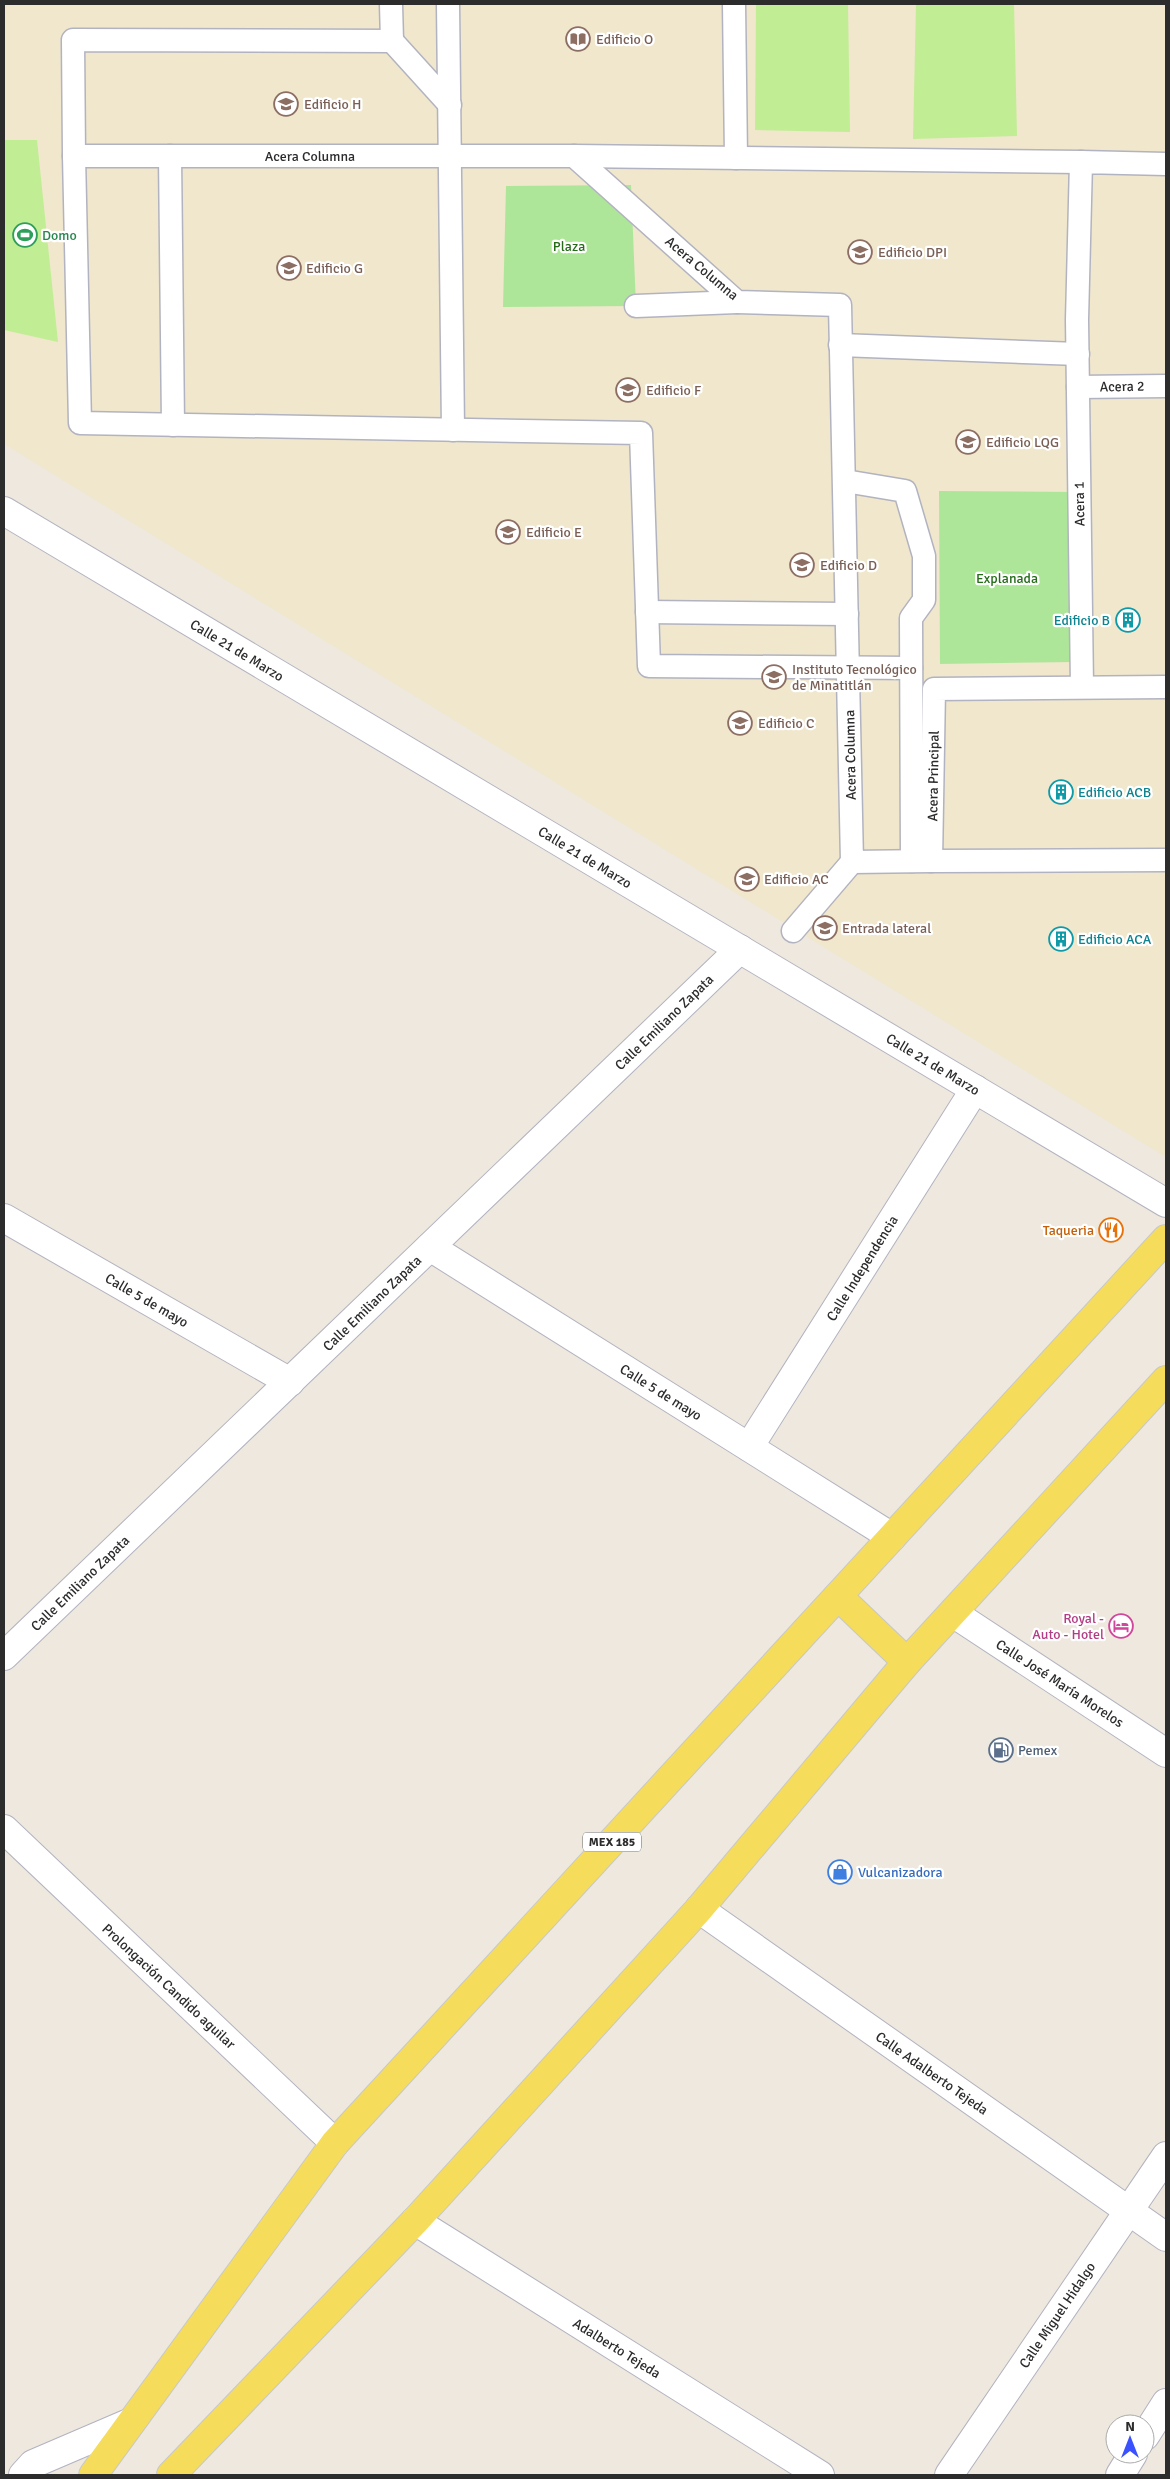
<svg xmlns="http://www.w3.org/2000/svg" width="1170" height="2479" viewBox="0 0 1170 2479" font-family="Signika,sans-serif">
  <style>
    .education { fill: #f0e7cd }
    .green { fill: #aee699 }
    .pitch { fill: #c1ed94 }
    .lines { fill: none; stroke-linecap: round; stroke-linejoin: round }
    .lane-casing { stroke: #b2b3c0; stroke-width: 25 }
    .street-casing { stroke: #b2b3c0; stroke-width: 30 }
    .secondary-casing { stroke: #b2b3c0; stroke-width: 30 }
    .primary-casing { stroke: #c8c8c8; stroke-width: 30 }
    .lane { stroke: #fff; stroke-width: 22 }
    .street { stroke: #fff; stroke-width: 28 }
    .secondary { stroke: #fff; stroke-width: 28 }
    .primary { stroke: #f5dc5b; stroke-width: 28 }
    .labels { text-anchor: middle; stroke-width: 4.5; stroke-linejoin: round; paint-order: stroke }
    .shield { fill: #fff; stroke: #6b6b6b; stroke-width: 1 }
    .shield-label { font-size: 12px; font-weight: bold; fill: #2c2c2c }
    .education-label { font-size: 14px; fill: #785e54; stroke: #fff; text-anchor: start }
    .street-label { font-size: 14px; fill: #2c2c2c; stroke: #fff }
    .leisure-label { font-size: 14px; fill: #27864d; stroke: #fff; text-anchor: start }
    .park-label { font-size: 14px; fill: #246c18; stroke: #fff }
    .culture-label { font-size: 14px; fill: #0d838f; stroke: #fff; text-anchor: start }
    .food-label { font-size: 14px; fill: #c56008; stroke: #fff; text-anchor: end }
    .hotel-label { font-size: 14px; fill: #b23c85; stroke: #fff; text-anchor: end }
    .service-label { font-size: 14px; fill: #4e5e75; stroke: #fff; text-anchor: start }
    .shop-label { font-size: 14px; fill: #366cbe; stroke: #fff; text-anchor: start }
  </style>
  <rect width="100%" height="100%" fill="#eee8de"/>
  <polygon class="education" points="4,4 1166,4 1166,1154 1164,1156 4,444"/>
  <g class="green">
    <polygon points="631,185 636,306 503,307 506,186"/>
    <polygon points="939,491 1076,492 1075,662 940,664"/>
  </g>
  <g class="pitch">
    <polygon points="756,4 848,4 850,132 755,130"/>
    <polygon points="916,4 1014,4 1017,136 913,139"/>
    <polygon points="4,140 37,140 58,342 4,330"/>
  </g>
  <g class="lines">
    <g class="lane-casing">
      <g id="lane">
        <polyline points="391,4 392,41"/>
        <polyline points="448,4 453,430"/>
        <polyline points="734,4 736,158"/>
        <polyline points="450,105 392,41 73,40 74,156 574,156 737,302 840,305 852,862 931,861"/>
        <polyline points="74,156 80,423 641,433 649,666 911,668"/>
        <polyline points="170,156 173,425"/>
        <polyline points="574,156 1081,162"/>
        <polyline points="636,306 737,302"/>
        <polyline points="840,345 1078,354"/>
        <polyline points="1078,387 1166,386"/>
        <polyline points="845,481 905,491 924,556 924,600 911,618 912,861"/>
        <polyline points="647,612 847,614"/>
        <polyline points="1082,687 1077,320 1081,162 1166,164"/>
        <polyline points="1166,687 934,689 931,861 1166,860"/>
        <polyline points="793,931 852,862"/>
      </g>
    </g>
    <g class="street-casing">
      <g id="street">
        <polyline points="4,511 1166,1203"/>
        <polyline points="4,1218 290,1382"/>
        <polyline points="430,1247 892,1537"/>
        <polyline points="749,1447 975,1089"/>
        <polyline points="953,1613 1166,1753"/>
        <polyline points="4,1656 740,949"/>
        <polyline points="4,1829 335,2143"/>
        <polyline points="699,1909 1166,2237"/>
        <polyline points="415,2221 820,2475"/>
        <polyline points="1145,2436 1166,2403"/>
        <polyline points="949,2475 1166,2156"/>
        <polyline points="1120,2475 1133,2454"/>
      </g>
    </g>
    <g class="secondary-casing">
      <polyline id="secondary" points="23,2475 33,2464 131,2422"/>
    </g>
    <g class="primary-casing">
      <g id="primary">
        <polyline points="838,1596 907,1662"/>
        <polyline points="93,2475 335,2143 1166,1239"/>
        <polyline points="171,2475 415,2221 699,1909 907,1662 1166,1380"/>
      </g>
    </g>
    <use href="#lane" class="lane"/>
    <use href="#street" class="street"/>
    <use href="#secondary" class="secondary"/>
    <use href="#primary" class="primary"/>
  </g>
  <defs>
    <g id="library-ring" transform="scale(1.25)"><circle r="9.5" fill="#fff" stroke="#8d6e63" stroke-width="1.5"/><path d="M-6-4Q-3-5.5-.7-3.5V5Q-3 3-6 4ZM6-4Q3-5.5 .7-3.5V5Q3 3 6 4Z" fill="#8d6e63"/></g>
    <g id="school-ring" transform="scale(1.25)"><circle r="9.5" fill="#fff" stroke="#8d6e63" stroke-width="1.5"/><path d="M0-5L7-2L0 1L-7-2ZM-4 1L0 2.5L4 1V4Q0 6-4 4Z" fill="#8d6e63"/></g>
    <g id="stadium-ring" transform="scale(1.25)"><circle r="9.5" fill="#fff" stroke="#2e9e5b" stroke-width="1.5"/><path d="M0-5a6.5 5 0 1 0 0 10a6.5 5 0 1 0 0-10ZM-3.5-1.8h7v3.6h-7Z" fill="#2e9e5b"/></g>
    <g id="building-ring" transform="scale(1.25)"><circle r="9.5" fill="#fff" stroke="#0f9aa8" stroke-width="1.5"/><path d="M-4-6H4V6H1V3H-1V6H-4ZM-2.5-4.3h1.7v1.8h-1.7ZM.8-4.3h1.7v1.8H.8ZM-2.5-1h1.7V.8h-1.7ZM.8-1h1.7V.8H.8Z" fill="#0f9aa8"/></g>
    <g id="university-ring" transform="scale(1.25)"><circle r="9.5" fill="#fff" stroke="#8d6e63" stroke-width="1.5"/><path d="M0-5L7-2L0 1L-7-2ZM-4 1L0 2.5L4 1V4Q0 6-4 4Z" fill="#8d6e63"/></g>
    <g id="restaurant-ring" transform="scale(1.25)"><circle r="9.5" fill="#fff" stroke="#e8710a" stroke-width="1.5"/><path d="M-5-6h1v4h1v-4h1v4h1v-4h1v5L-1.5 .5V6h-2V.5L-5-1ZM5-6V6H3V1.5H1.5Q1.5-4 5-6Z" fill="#e8710a"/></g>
    <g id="hotel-ring" transform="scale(1.25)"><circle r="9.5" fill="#fff" stroke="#d1479c" stroke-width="1.5"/><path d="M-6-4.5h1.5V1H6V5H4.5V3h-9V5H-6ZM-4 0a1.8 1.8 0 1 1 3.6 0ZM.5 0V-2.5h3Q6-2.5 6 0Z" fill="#d1479c"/></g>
    <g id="fuel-ring" transform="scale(1.25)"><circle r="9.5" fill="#fff" stroke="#5c6f8a" stroke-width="1.5"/><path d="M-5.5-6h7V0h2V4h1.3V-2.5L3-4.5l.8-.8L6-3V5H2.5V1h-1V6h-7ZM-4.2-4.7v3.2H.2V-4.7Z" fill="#5c6f8a"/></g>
    <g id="shop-ring" transform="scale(1.25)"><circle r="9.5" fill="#fff" stroke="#3f7fe0" stroke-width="1.5"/><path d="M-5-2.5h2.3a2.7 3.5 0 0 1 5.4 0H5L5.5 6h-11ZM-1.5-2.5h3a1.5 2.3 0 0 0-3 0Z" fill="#3f7fe0"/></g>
  </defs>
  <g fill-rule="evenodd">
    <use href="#library-ring" x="578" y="39"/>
    <use href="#school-ring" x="286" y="104"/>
    <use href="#stadium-ring" x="25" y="235"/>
    <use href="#school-ring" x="860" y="252"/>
    <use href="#school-ring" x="289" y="268"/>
    <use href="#school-ring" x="628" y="390"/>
    <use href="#school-ring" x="968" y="442"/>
    <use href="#school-ring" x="508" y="532"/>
    <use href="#school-ring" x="802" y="565"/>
    <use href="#building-ring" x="1128" y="620"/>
    <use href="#university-ring" x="774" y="677"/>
    <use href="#school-ring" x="740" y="723"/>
    <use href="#building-ring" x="1061" y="792"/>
    <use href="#school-ring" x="747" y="879"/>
    <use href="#school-ring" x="825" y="928"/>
    <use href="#building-ring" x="1061" y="939"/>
    <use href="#restaurant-ring" x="1111" y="1230"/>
    <use href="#hotel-ring" x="1121" y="1626"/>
    <use href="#fuel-ring" x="1001" y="1750"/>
    <use href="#shop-ring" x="840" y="1872"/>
  </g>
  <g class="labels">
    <rect class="shield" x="583" y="1832.5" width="58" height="19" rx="4"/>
    <g class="shield-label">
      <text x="612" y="1846">MEX 185</text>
    </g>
    <g class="education-label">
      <text x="596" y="44">Edificio O</text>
      <text x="304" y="109">Edificio H</text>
      <text x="878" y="257">Edificio DPI</text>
      <text x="306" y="273">Edificio G</text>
      <text x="646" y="395">Edificio F</text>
      <text x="986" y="447">Edificio LQG</text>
      <text x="526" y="537">Edificio E</text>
      <text x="820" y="570">Edificio D</text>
      <text x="792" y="674">Instituto Tecnológico<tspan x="792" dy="16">de Minatitlán</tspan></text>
      <text x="758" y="728">Edificio C</text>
      <text x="764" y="884">Edificio AC</text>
      <text x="842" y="933">Entrada lateral</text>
    </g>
    <g class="street-label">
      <text x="310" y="161">Acera Columna</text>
      <text transform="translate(702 268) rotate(40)" y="5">Acera Columna</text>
      <text transform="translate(1122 386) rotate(-1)" y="5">Acera 2</text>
      <text transform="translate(1079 504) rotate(-91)" y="5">Acera 1</text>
      <text transform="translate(237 650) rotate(31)" y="5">Calle 21 de Marzo</text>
      <text transform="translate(850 755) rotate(-91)" y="5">Acera Columna</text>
      <text transform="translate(933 776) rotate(-89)" y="5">Acera Principal</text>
      <text transform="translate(585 857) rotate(31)" y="5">Calle 21 de Marzo</text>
      <text transform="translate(664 1022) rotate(-44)" y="5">Calle Emiliano Zapata</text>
      <text transform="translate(933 1064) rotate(31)" y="5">Calle 21 de Marzo</text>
      <text transform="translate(862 1268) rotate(-58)" y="5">Calle Independencia</text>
      <text transform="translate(147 1300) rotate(30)" y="5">Calle 5 de mayo</text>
      <text transform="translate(372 1303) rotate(-44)" y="5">Calle Emiliano Zapata</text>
      <text transform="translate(661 1392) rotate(32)" y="5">Calle 5 de mayo</text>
      <text transform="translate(80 1583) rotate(-44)" y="5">Calle Emiliano Zapata</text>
      <text transform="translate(1060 1683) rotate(33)" y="5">Calle José María Morelos</text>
      <text transform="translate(169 1986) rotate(43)" y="5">Prolongación Candido aguilar</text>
      <text transform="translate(932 2073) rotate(35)" y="5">Calle Adalberto Tejeda</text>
      <text transform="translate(1057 2315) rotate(-56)" y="5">Calle Miguel Hidalgo</text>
      <text transform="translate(617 2348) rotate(32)" y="5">Adalberto Tejeda</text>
    </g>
    <g class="leisure-label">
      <text x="42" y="240">Domo</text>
    </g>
    <g class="park-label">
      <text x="569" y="251">Plaza</text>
      <text x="1007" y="583">Explanada</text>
    </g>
    <g class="culture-label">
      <text x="1110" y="625" text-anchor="end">Edificio B</text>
      <text x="1078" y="797">Edificio ACB</text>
      <text x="1078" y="944">Edificio ACA</text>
    </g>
    <g class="food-label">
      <text x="1094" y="1235">Taqueria</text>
    </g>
    <g class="hotel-label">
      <text x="1104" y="1623">Royal -<tspan x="1104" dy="16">Auto - Hotel</tspan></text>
    </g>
    <g class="service-label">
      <text x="1018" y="1755">Pemex</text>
    </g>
    <g class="shop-label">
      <text x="858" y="1877">Vulcanizadora</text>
    </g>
  </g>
  <rect width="1170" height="2479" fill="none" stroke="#2c2c2c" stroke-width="10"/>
  <g transform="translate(1130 2439)"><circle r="24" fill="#ffffff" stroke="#ababab"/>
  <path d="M0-4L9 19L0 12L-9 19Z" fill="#3a51ff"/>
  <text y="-8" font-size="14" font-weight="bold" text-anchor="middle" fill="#2c2c2c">N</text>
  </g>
</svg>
